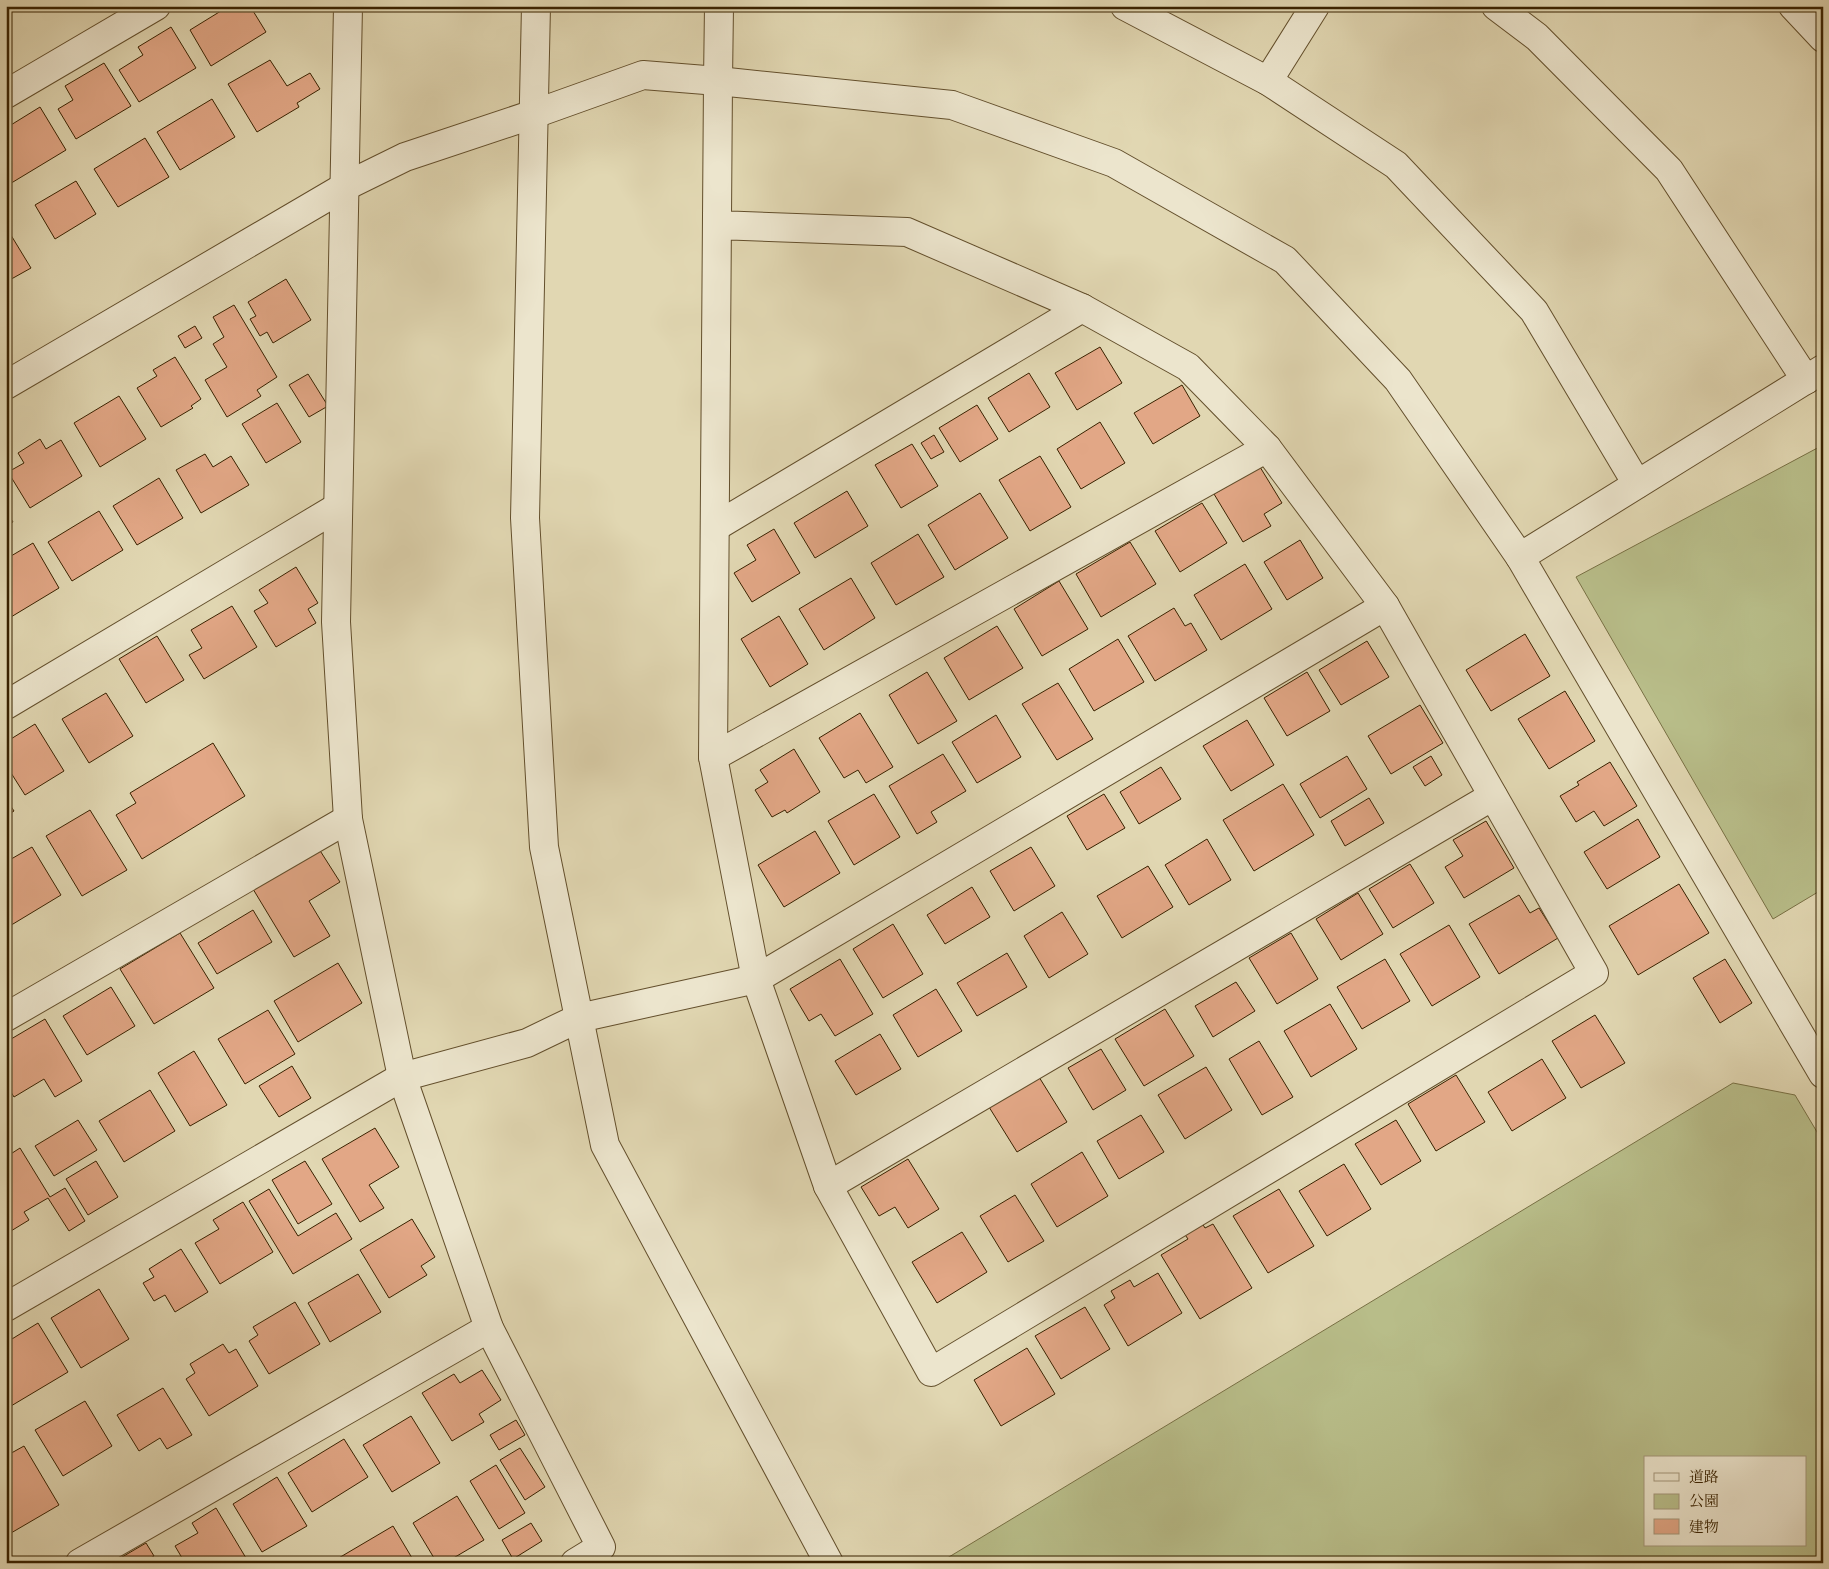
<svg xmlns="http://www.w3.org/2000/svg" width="1829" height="1569" viewBox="0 0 1829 1569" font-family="'Old Standard TT','Noto Serif JP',serif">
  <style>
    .green { fill: #b8bd89; stroke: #787044; fill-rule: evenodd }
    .building { fill: #e2a786; stroke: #392200 }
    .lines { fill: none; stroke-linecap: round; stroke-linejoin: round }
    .minor-casing { stroke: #634f2c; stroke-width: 30 }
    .tertiary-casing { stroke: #634f2c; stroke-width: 30 }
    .minor { stroke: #ece5cd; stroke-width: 28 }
    .tertiary { stroke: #ece5cd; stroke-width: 28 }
  </style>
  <rect width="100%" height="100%" fill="#e1d7b2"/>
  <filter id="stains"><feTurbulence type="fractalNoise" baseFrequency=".004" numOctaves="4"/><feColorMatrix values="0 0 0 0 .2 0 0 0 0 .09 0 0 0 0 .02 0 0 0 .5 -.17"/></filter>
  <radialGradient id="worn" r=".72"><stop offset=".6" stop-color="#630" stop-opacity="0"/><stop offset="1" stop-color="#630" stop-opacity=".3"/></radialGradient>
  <g class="green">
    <polygon points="1823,445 1823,889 1773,919 1576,577"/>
    <path d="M1733,1083L1795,1095L1823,1142V1563H939ZM1645,1458H1805V1545H1645Z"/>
  </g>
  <g class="building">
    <polygon points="6,6 17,6 6,13"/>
    <polygon points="229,6 250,6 266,32 211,66 190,30"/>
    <polygon points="269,6 280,6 272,11"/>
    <polygon points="171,27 196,68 139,102 119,70 143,55 138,47"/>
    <polygon points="270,60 287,86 310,73 320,89 297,103 299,107 257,132 228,84"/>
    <polygon points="104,63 131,106 76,139 58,109 73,100 65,86"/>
    <polygon points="212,99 235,137 180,170 157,132"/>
    <polygon points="40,107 66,150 8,185 6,182 6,128"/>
    <polygon points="145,138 169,177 118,207 94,169"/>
    <polygon points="76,181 96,214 55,239 35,205"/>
    <polygon points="6,227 31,268 6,282"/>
    <polygon points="286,279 311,320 273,343 267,332 260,336 250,319 256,316 248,302"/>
    <polygon points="234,305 277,377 257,390 261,396 227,417 205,380 227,367 213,344 224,337 213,317"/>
    <polygon points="195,326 202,338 185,348 178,336"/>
    <polygon points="1100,347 1122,383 1077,410 1055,373"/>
    <polygon points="175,357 201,399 191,406 193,408 161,427 137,388 157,376 153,370"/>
    <polygon points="1029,373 1050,407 1009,432 988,398"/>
    <polygon points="308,374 328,406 309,417 289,385"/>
    <polygon points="1182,385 1200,416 1153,444 1134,413"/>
    <polygon points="119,396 146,439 100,467 74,423"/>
    <polygon points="277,403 301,442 266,463 242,424"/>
    <polygon points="977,405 998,439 960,462 939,428"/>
    <polygon points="1100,422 1125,463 1081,489 1057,449"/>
    <polygon points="934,435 944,452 931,459 921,443"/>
    <polygon points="40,439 46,449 61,440 82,476 30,508 8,472 24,463 18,453"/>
    <polygon points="912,444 938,486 901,508 875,465"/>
    <polygon points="205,454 213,467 231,456 249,485 201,513 176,470"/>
    <polygon points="1040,456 1071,507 1030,531 999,480"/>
    <polygon points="1260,467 1282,503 1264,514 1271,526 1243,542 1214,494"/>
    <polygon points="159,478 183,518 137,545 113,506"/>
    <polygon points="847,491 868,526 815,558 794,523"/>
    <polygon points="980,493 1008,538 955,570 928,525"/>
    <polygon points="1202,503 1227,543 1180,572 1155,531"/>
    <polygon points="6,511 13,522 6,526"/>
    <polygon points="99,511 123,550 72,581 48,542"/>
    <polygon points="774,529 800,573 752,602 734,573 756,560 747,545"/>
    <polygon points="918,534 944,577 896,605 871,563"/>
    <polygon points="1300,540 1323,578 1287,600 1264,562"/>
    <polygon points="1130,542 1156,584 1101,617 1076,574"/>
    <polygon points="33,543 59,588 6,620 6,559"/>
    <polygon points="1245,564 1272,609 1221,640 1194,595"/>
    <polygon points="296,567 318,603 308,609 316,623 276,647 254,611 268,603 259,590"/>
    <polygon points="851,578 875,618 824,650 799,609"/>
    <polygon points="1059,581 1088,629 1042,656 1014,609"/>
    <polygon points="232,606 257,647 204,679 189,655 202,648 191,630"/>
    <polygon points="1174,608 1185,626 1191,623 1207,650 1155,681 1128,636"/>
    <polygon points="779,616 808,664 770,687 741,639"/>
    <polygon points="997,626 1023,668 969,700 944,658"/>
    <polygon points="1525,634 1550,676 1491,711 1466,670"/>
    <polygon points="157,636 184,680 146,703 119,659"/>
    <polygon points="1118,639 1144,682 1094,711 1069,669"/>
    <polygon points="1367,641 1389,677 1341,705 1319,670"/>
    <polygon points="927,672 957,721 918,744 889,695"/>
    <polygon points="1307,672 1330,711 1287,736 1264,698"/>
    <polygon points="1058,683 1093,739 1057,760 1022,704"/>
    <polygon points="1565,691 1595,741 1549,769 1518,719"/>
    <polygon points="106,693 133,736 89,763 62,719"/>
    <polygon points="1420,705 1443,743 1391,774 1368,736"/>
    <polygon points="860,713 893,767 866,783 858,770 844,778 819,738"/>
    <polygon points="996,715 1021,757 977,783 952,742"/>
    <polygon points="1247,720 1274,765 1231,791 1203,746"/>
    <polygon points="35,724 64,771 25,795 6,765 6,742"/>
    <polygon points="213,743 245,796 142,859 116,815 136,803 130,793"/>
    <polygon points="794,749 820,792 787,813 785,810 772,817 755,790 768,782 760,770"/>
    <polygon points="943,754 966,791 931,812 937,822 917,834 889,786"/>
    <polygon points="1347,756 1367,789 1320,818 1300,784"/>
    <polygon points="1431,756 1442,775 1425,786 1413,767"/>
    <polygon points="1610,762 1637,806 1604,826 1594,811 1576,822 1560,796 1579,785 1577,782"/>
    <polygon points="1161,767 1181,799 1139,824 1120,792"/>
    <polygon points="1283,784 1314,835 1254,871 1223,820"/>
    <polygon points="874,794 900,837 854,865 828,821"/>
    <polygon points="1104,794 1125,828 1087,850 1067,816"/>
    <polygon points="1369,798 1384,823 1345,846 1331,821"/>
    <polygon points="6,799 14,811 6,816"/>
    <polygon points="90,810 127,870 82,896 46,836"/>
    <polygon points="1638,819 1660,857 1607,889 1584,852"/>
    <polygon points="1486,821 1514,868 1464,898 1445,867 1463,856 1453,840"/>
    <polygon points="815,831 840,873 784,907 758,865"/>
    <polygon points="1207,839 1231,880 1189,905 1165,865"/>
    <polygon points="32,847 61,895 8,927 6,924 6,862"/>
    <polygon points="1031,847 1055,886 1014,911 990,871"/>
    <polygon points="319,849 340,882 309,901 330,936 294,957 253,889"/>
    <polygon points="1410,864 1434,903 1393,928 1369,889"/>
    <polygon points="1148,866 1173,907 1122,938 1097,896"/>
    <polygon points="1679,884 1709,933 1638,975 1609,926"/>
    <polygon points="972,887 990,917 945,944 927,915"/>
    <polygon points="1358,893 1383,934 1341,960 1316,919"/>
    <polygon points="1519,895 1530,913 1539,908 1558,938 1499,974 1469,924"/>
    <polygon points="253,910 272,942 217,974 198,943"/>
    <polygon points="1062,912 1088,954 1049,978 1024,936"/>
    <polygon points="893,924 923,974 883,998 853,949"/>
    <polygon points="1449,925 1480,977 1432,1006 1400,954"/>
    <polygon points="180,933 214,988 154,1024 120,969"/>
    <polygon points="1291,933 1318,979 1277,1004 1249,958"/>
    <polygon points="1007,953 1027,987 977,1016 957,983"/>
    <polygon points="840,959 873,1014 835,1036 821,1014 809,1021 790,989"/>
    <polygon points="1385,959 1410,1001 1362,1029 1337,987"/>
    <polygon points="1725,959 1752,1003 1720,1023 1693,978"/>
    <polygon points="338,963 362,1003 298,1042 274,1001"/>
    <polygon points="1236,982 1255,1011 1213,1037 1195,1006"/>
    <polygon points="111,987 135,1026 87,1055 63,1016"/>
    <polygon points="936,989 962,1031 918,1057 893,1015"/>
    <polygon points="1330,1004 1357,1049 1311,1077 1284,1031"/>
    <polygon points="1165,1009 1194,1056 1144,1086 1115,1039"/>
    <polygon points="268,1010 295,1054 245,1084 218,1039"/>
    <polygon points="1595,1015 1625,1063 1581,1088 1552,1041"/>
    <polygon points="45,1019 82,1081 55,1097 44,1079 14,1097 6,1084 6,1042"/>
    <polygon points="880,1034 901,1069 856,1095 835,1061"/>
    <polygon points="1259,1041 1293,1097 1262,1115 1229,1059"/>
    <polygon points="1101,1049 1126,1090 1093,1110 1068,1068"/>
    <polygon points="194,1051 227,1105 190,1126 158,1073"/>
    <polygon points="1542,1059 1566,1098 1512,1131 1488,1092"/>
    <polygon points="292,1066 311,1098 279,1117 259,1086"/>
    <polygon points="1206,1067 1232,1110 1185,1139 1158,1095"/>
    <polygon points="1456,1075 1485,1122 1436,1151 1408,1104"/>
    <polygon points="1039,1077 1067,1122 1017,1152 989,1107"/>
    <polygon points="150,1090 175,1131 124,1162 99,1121"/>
    <polygon points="1141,1115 1164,1152 1119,1179 1097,1141"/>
    <polygon points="78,1120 97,1150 54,1176 35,1146"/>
    <polygon points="1396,1120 1421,1161 1381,1185 1355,1144"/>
    <polygon points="375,1128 399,1167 369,1185 384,1208 360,1222 322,1159"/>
    <polygon points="20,1148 50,1197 65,1188 85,1221 69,1231 48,1198 24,1212 29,1220 6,1234 6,1157"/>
    <polygon points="1082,1152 1108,1196 1057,1227 1031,1184"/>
    <polygon points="908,1159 939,1209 908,1228 895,1207 879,1216 861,1187"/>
    <polygon points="96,1161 118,1197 88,1215 66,1179"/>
    <polygon points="305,1161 332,1204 298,1224 272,1180"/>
    <polygon points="1344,1164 1371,1209 1327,1236 1299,1191"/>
    <polygon points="269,1189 298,1236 336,1213 352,1239 293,1274 249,1201"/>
    <polygon points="1279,1189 1314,1246 1268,1273 1233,1216"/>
    <polygon points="1015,1195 1044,1241 1008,1262 980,1216"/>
    <polygon points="243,1202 273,1252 220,1284 195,1243 219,1229 213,1220"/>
    <polygon points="1199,1218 1205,1228 1213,1224 1252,1288 1200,1319 1161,1255 1188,1239 1181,1229"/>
    <polygon points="412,1219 435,1257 421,1266 427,1275 389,1298 360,1250"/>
    <polygon points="962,1232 987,1272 937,1303 912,1262"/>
    <polygon points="181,1249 208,1292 175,1312 165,1295 154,1301 143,1283 154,1277 149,1269"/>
    <polygon points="1158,1273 1182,1313 1128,1346 1104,1305 1115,1298 1111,1291 1130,1280 1134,1287"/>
    <polygon points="358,1274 381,1312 330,1342 308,1303"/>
    <polygon points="99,1289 129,1339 81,1368 51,1318"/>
    <polygon points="295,1302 320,1344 269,1374 249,1341 258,1335 253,1327"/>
    <polygon points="1085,1307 1110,1349 1061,1379 1035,1336"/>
    <polygon points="38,1323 68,1372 11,1406 6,1398 6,1352 11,1349 7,1342"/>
    <polygon points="223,1344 229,1353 236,1349 258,1386 209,1416 186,1379 195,1373 190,1364"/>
    <polygon points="1027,1348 1055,1394 1001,1426 974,1380"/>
    <polygon points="482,1370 501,1400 479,1414 484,1422 452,1441 422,1393 454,1374 460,1383"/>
    <polygon points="163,1388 192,1435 167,1449 160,1438 139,1451 117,1415"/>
    <polygon points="85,1401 112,1446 63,1476 35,1430"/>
    <polygon points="411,1416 440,1463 392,1492 363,1445"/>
    <polygon points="516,1420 525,1435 499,1450 490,1435"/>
    <polygon points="344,1439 368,1477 312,1512 288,1473"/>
    <polygon points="24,1446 59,1505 11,1533 6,1525 6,1456"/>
    <polygon points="520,1448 545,1487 525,1500 500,1460"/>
    <polygon points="496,1465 525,1513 499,1529 470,1481"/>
    <polygon points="277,1477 307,1526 262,1552 233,1504"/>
    <polygon points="457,1496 484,1540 445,1563 437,1563 413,1523"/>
    <polygon points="216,1508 249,1563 185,1563 175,1546 198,1533 192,1523"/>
    <polygon points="531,1523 542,1541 513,1559 502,1540"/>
    <polygon points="393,1526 415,1563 339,1563 337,1559"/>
    <polygon points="146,1543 154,1556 142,1563 119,1563 117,1560"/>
  </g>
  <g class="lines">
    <g class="minor-casing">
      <g id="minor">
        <polyline points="348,6 336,622 348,819 402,1077 489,1328 601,1547 575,1563"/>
        <polyline points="1125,6 1268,81 1396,165 1534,311 1637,484"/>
        <polyline points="1496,6 1537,37 1669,170 1806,380"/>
        <polyline points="1793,6 1823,38"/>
        <polyline points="1268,81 1315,6"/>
        <polyline points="6,94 156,6"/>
        <polyline points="534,114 643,75 718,81 952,105 1114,163 1285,260 1398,380 1520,557 1823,1074"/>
        <polyline points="717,225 907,232 1082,308 1188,367 1267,448 1385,606 1594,973 931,1372 828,1186 756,979 713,757 718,81 719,6"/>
        <polyline points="715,527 1082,308"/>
        <polyline points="1520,557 1823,369"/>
        <polyline points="6,705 338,507"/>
        <polyline points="713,757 1267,448"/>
        <polyline points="6,1017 348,819"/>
        <polyline points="828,1186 1493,796"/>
        <polyline points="6,1307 402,1077 527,1043 579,1018 756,979 1385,606"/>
        <polyline points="80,1563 489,1328"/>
      </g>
    </g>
    <g class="tertiary-casing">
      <g id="tertiary">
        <polyline points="536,6 525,518 544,847 605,1145 829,1563"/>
        <polyline points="6,385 346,186 405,157 534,114"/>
      </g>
    </g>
    <use href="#minor" class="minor"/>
    <use href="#tertiary" class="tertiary"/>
  </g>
  <rect width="1829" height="1569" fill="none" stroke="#e1d7b2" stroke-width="25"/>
  <rect x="8" y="8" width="1814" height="1554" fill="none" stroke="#392200" stroke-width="2.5"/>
  <rect x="12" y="12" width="1804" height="1544" fill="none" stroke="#392200"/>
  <rect x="1644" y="1456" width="162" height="90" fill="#ece5cd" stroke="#a4977b"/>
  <rect x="1654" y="1473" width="25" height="8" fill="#ece5cd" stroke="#a4977b"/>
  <text x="1689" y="1482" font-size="15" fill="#392200">道路</text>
  <rect x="1654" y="1494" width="25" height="15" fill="#b8bd89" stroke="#a4977b"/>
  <text x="1689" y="1506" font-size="15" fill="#392200">公園</text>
  <rect x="1654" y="1519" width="25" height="15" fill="#e2a786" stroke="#a4977b"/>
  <text x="1689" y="1532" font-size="15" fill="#392200">建物</text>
  <rect width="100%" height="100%" filter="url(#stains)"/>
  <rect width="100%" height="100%" fill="url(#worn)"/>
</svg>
